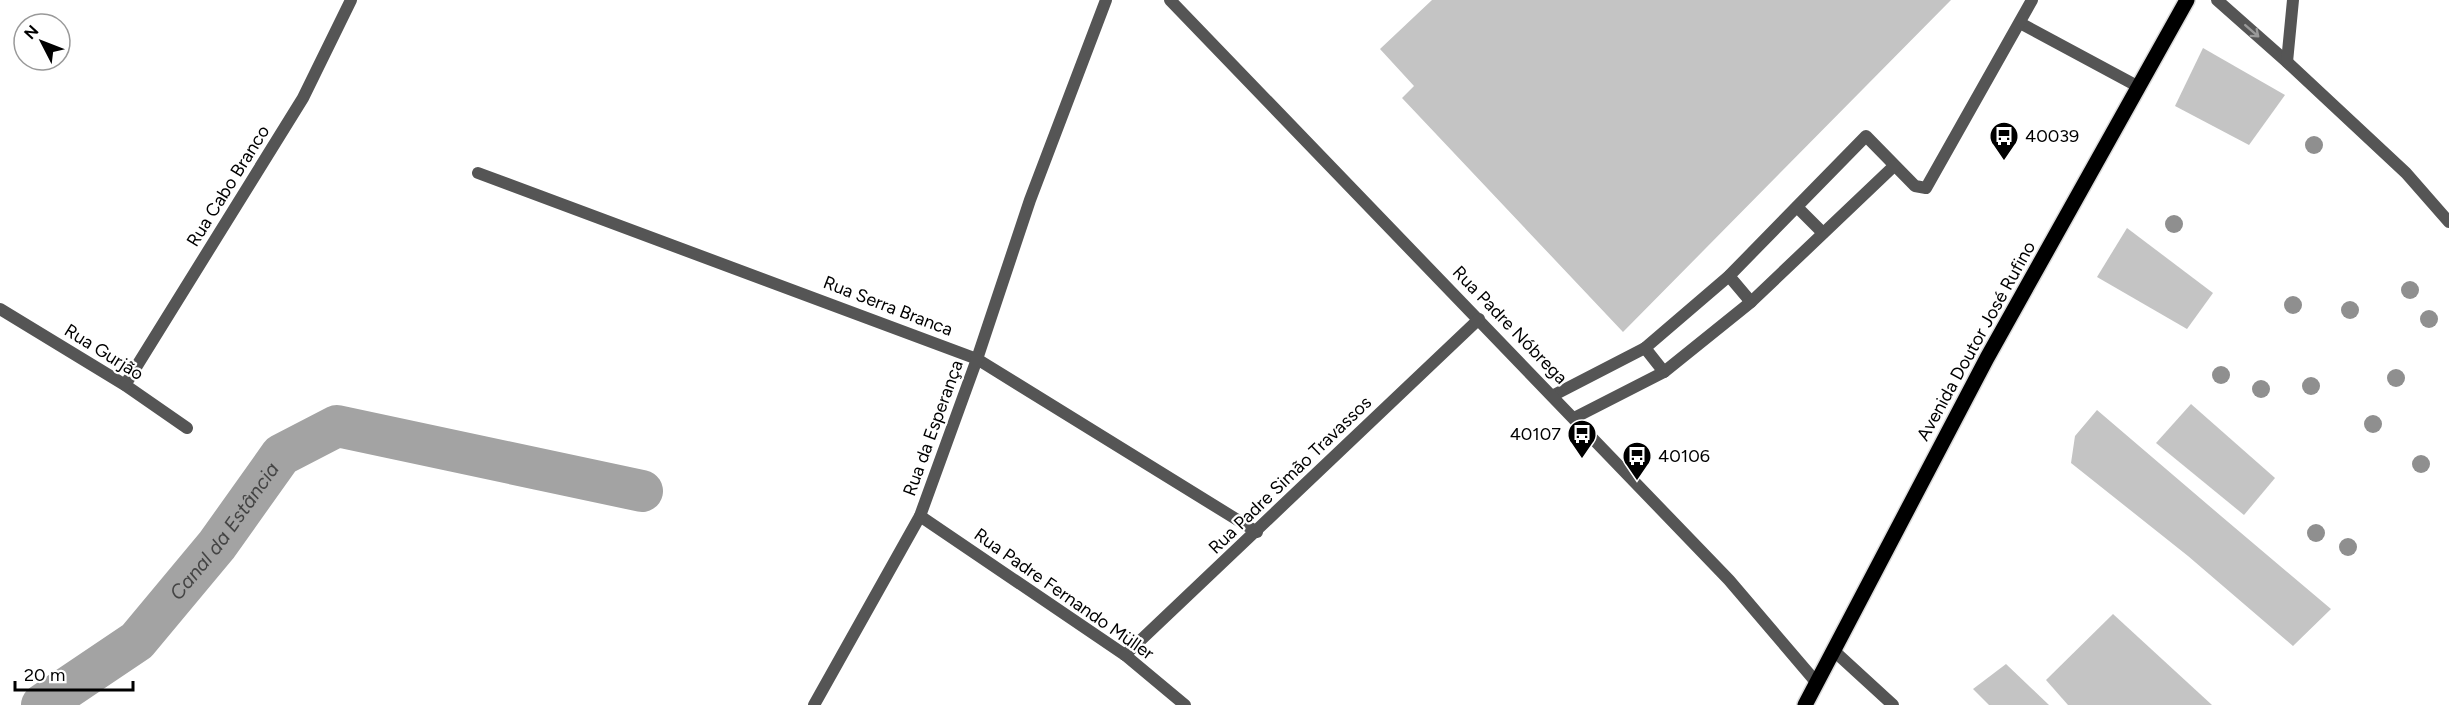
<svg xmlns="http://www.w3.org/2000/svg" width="2449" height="705" viewBox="0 0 2449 705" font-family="Figtree,sans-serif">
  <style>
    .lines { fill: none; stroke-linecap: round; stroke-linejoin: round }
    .canal { stroke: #a3a3a3; stroke-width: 42 }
    .building { fill: #c4c4c4 }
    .primary-casing { stroke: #dbdbdb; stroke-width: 18 }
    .lane { stroke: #555; stroke-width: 12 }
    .street { stroke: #555; stroke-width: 12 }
    .primary { stroke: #000; stroke-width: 15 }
    .tree { fill: #8f8f8f }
    .oneway { stroke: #999 }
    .labels { text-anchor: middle; stroke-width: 4.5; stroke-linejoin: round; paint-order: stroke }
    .poi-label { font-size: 18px; fill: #000; stroke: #fff; text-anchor: start }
    .street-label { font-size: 18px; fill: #000; stroke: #fff }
    .water-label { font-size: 20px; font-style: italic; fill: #444; stroke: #fff }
  </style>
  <rect width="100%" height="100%" fill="#fff"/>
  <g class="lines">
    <path class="canal" id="s1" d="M42,705L137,641L217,545L281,455L337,426L642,491"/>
  </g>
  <g class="building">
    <polygon points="1432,0 1951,0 1623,332 1402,98 1414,86 1380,49"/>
    <polygon points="2203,48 2285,95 2249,145 2175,106"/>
    <polygon points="2127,228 2213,293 2187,329 2097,277"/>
    <polygon points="2191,404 2275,478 2244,515 2156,443"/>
    <polygon points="2097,410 2221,516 2331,609 2293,646 2188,556 2071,463 2075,436"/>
    <polygon points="2113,614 2212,705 2068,705 2046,680"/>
    <polygon points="2006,664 2049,705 1989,705 1973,689"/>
  </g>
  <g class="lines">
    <g class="primary-casing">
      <polyline id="primary" points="1805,705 1987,358 2187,0"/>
    </g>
    <g class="lane">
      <polyline points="2020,23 2139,87"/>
      <polyline points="1797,207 1823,233"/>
      <polyline points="1729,276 1751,302"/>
      <polyline points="1645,348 1664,372"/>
      <polyline points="1552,396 1645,348 1729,276 1866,136 1915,186 1926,188 2032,0"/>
      <polyline points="1574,418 1664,372 1751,302 1894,166"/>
      <polyline points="1833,650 1893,705"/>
    </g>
    <g class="street">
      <polyline points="1170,0 1729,580 1816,682"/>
      <polyline points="2217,0 2287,62 2406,173 2449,222"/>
      <polyline points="2287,62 2293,0"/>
      <polyline points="478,173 977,359 1257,532"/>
      <polyline points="0,309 125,385 187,428"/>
      <polyline points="125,385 303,98 351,0"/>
      <polyline points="920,516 1125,655 1185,705"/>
      <polyline points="1125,655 1479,319"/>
      <polyline points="814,705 920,516 977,359 1030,200 1106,0"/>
    </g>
    <use href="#primary" class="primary"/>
  </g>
  <g class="tree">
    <circle cx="2314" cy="145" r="9"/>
    <circle cx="2174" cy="224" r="9"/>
    <circle cx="2410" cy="290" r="9"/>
    <circle cx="2293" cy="305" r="9"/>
    <circle cx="2350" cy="310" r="9"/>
    <circle cx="2429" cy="319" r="9"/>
    <circle cx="2221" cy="375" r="9"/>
    <circle cx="2396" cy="378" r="9"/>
    <circle cx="2311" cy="386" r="9"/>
    <circle cx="2261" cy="389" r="9"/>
    <circle cx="2373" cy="424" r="9"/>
    <circle cx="2421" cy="464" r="9"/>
    <circle cx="2316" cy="533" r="9"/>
    <circle cx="2348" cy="547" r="9"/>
  </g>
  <defs><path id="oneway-shaft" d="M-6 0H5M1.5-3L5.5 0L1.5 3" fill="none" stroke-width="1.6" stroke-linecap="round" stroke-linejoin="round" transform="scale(1.5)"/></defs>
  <use class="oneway" href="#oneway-shaft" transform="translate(2252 31) rotate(41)"/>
  <defs>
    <g id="bus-pin" transform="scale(1.5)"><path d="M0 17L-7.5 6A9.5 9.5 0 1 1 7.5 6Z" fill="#000" stroke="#fff"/><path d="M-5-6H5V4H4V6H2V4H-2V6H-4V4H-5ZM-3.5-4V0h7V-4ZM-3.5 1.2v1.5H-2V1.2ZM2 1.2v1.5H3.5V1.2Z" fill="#fff"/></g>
  </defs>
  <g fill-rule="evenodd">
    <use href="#bus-pin" x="2004" y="136"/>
    <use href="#bus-pin" x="1582" y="434"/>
    <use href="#bus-pin" x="1637" y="456"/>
  </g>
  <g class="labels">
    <g class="poi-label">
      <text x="2025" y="142">40039</text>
      <text x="1561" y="440" text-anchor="end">40107</text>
      <text x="1658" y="462">40106</text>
    </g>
    <g class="street-label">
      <text transform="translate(228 186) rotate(-58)" y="6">Rua Cabo Branco</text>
      <text transform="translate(888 306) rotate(21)" y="6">Rua Serra Branca</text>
      <text transform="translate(1510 325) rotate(46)" y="6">Rua Padre Nóbrega</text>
      <text transform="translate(1976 341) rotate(-61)" y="6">Avenida Doutor José Rufino</text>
      <text transform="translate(104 352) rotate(32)" y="6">Rua Gurjão</text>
      <text transform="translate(933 428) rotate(-70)" y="6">Rua da Esperança</text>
      <text transform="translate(1290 475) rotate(-44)" y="6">Rua Padre Simão Travassos</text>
      <text transform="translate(1064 594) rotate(35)" y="6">Rua Padre Fernando Müller</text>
    </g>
    <g class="water-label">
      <text dy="7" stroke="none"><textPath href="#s1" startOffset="255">Canal da Estância</textPath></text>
    </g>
  </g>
  <g transform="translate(42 42) rotate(312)"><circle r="28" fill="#ffffff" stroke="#999999" stroke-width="1.5"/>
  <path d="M0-4.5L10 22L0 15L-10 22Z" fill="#000000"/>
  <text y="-9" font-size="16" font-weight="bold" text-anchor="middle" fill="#000000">N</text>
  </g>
  <path d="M15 681v9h118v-9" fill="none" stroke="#000000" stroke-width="3"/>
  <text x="24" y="681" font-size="18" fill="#000000" stroke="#ffffff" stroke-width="4.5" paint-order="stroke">20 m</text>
</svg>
